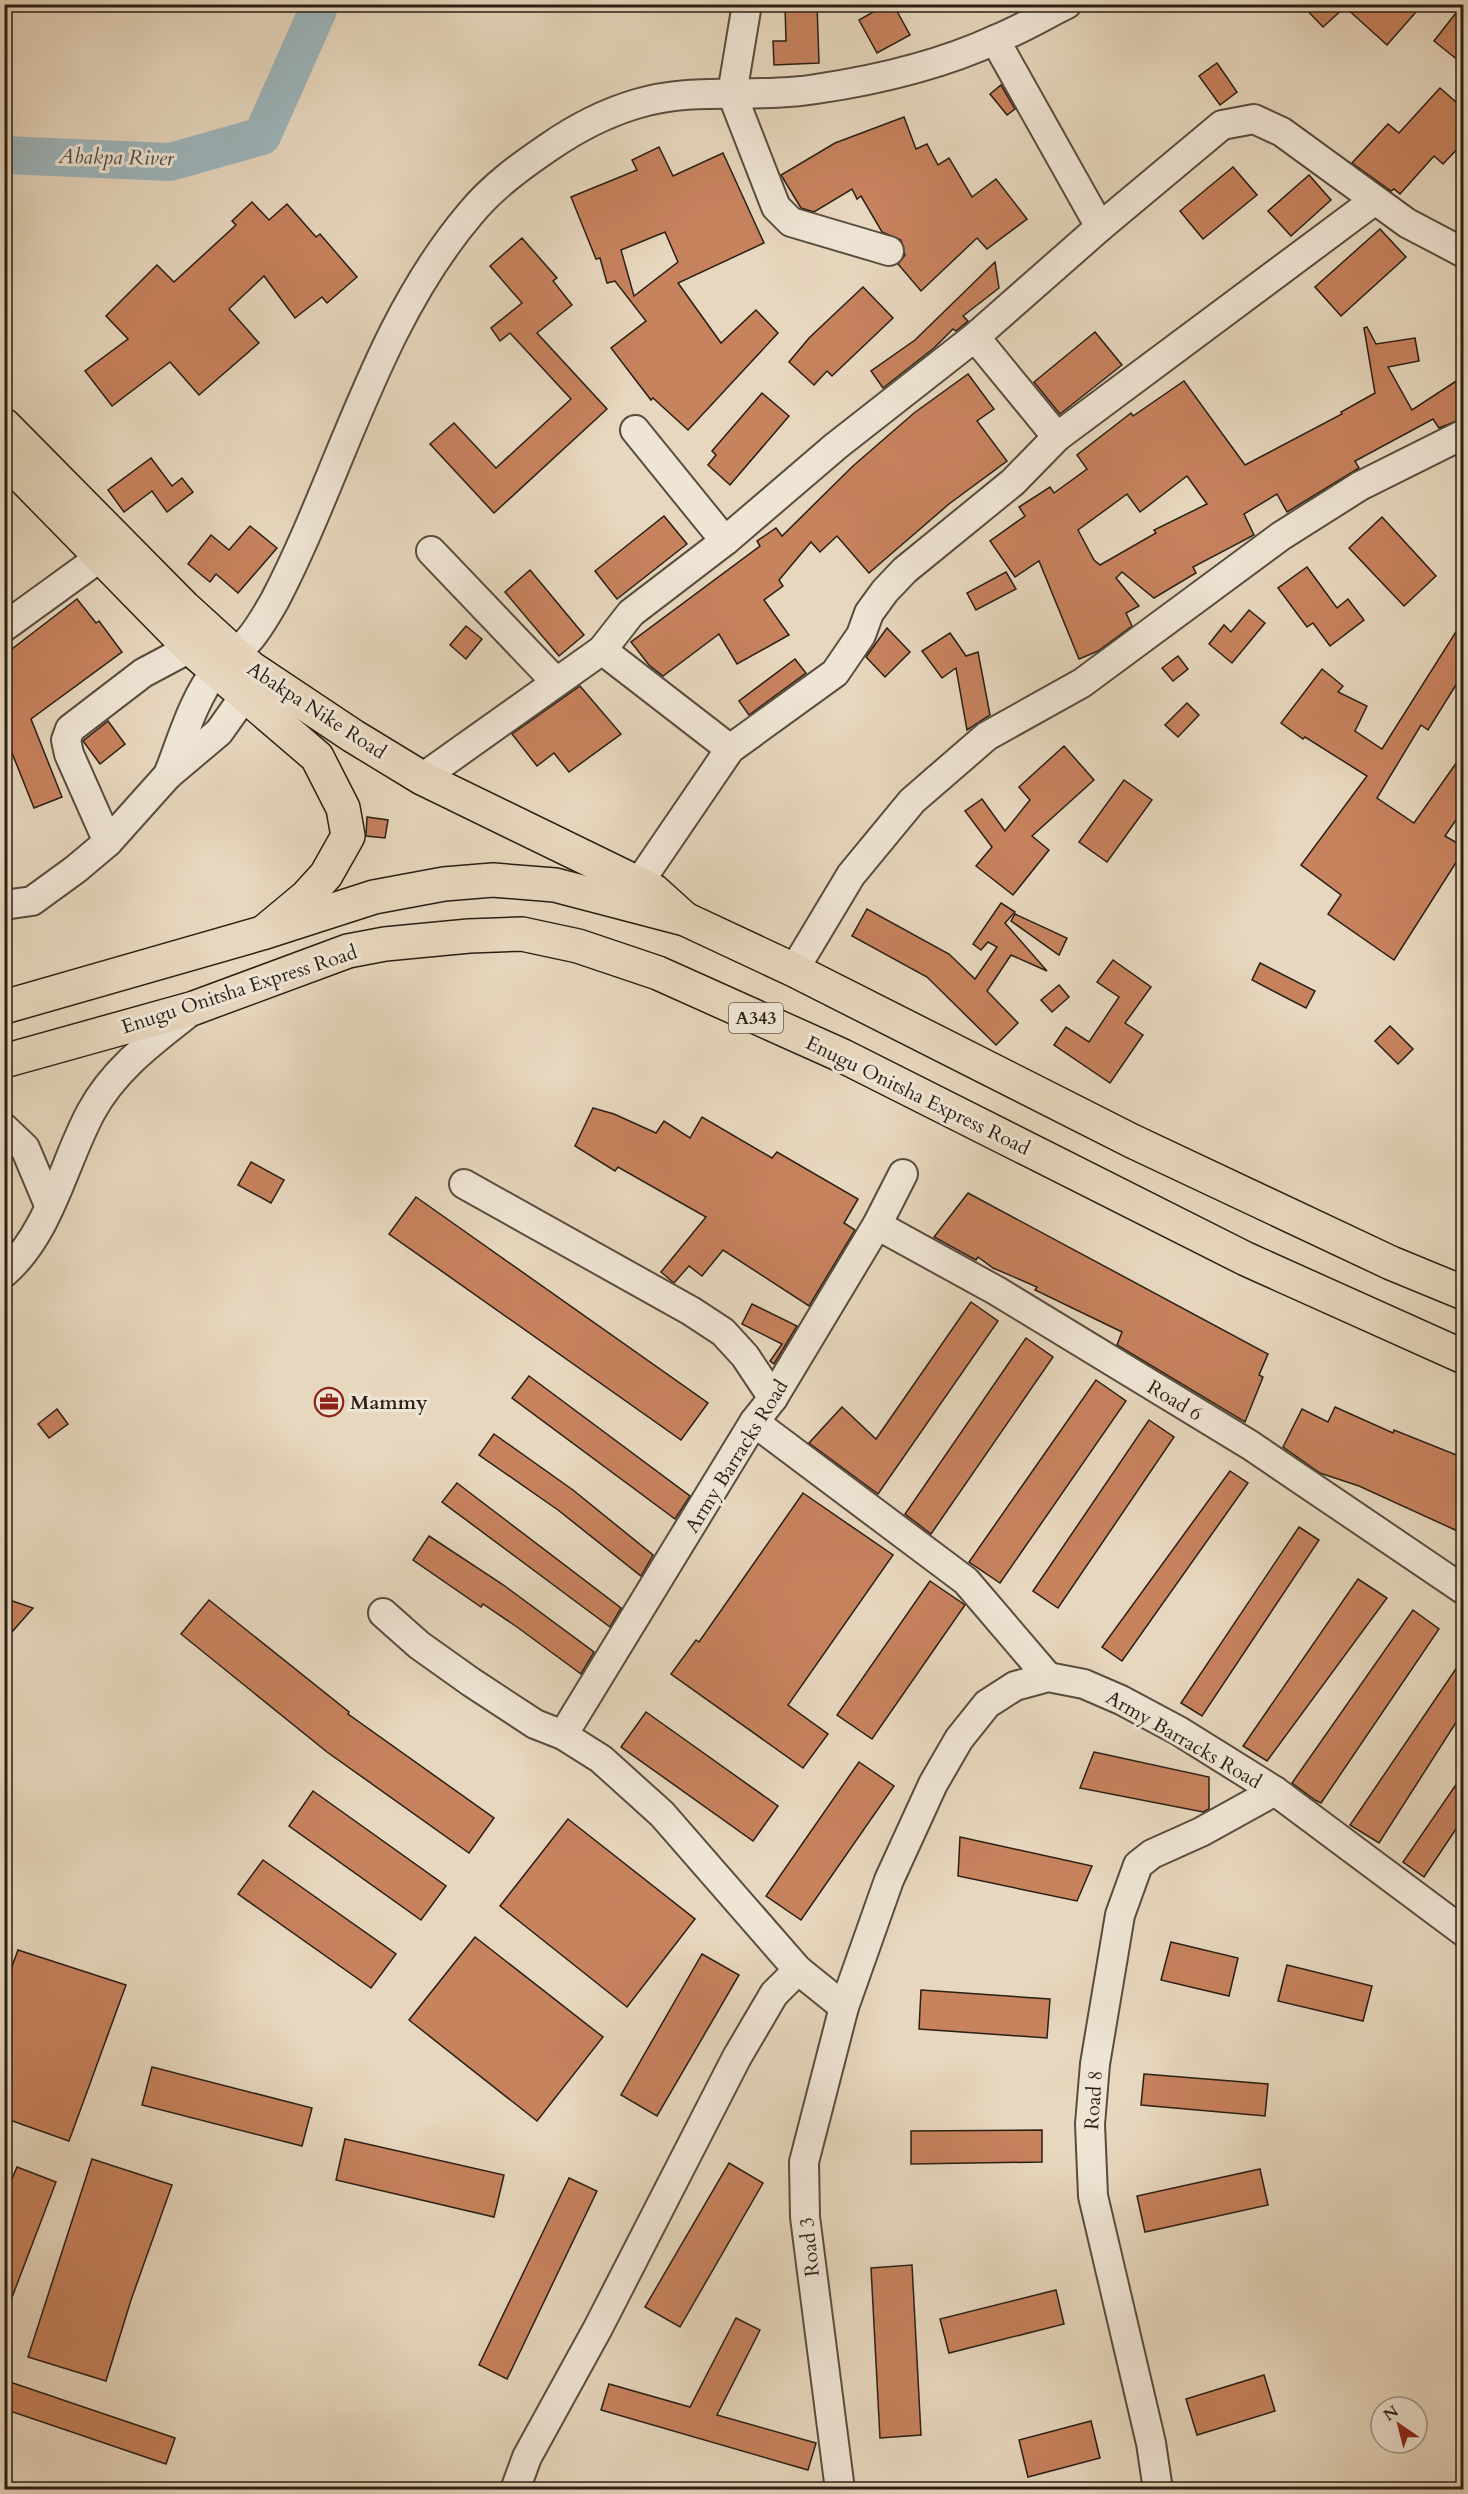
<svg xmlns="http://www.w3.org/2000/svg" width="1468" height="2494" viewBox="0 0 1468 2494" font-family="Cardo,serif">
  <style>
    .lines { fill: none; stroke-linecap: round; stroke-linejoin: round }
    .river { stroke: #9db6bd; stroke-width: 38 }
    .building { fill: #c7825e; stroke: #2a1f14; stroke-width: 1.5; fill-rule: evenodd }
    .minor-casing { stroke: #594d3e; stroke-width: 32 }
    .major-casing { stroke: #2a1f14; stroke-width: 36 }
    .highway-casing { stroke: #2a1f14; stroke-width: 36 }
    .minor { stroke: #efe5d5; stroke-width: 28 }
    .major { stroke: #e7d7be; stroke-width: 33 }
    .highway { stroke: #e7d7be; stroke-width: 33 }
    .labels { text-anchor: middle; stroke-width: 6; stroke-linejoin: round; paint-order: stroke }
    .shield { fill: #efe5d5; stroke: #655a4e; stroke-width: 1.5 }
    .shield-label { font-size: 18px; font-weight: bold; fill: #2a1f14 }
    .street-label { font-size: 20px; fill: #2a1f14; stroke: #efe5d5 }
    .poi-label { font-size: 20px; font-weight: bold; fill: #2a1f14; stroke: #efe5d5; text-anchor: start }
    .water-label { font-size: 21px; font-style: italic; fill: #4c4c47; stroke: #efe5d5 }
  </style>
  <rect width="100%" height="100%" fill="#e7d7be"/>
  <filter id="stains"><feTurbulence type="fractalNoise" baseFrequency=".00333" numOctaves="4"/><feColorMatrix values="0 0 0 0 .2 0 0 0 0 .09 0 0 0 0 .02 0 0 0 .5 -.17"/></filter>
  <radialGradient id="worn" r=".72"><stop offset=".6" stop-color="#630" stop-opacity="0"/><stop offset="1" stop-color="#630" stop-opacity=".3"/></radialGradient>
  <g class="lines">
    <polyline class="river" points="4,155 170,162 262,136 318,10 317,4"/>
  </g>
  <g class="building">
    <polygon points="785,4 817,4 819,63 774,65 773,41 786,41"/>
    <polygon points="887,4 893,4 910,35 877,53 859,20"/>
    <polygon points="1301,4 1423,4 1387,45 1345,7 1323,27"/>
    <polygon points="1463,4 1464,4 1464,65 1434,41"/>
    <polygon points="1217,63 1237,92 1220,105 1199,76"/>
    <polygon points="1001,85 1015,109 1007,115 990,94"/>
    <polygon points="1440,88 1464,109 1464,142 1443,164 1434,156 1400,194 1394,189 1391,191 1352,163 1388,124 1399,133"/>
    <polygon points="904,117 916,149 927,144 938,165 949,158 972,197 996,179 1027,219 987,249 977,238 921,291 898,264 905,255 901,240 882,232 861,196 857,199 852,189 814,212 801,208 781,175 835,143"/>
    <path d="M659,147L673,176L723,153L764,243L678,283L721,343L756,310L778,333L688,430L653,398L651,400L611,348L646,321L615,281L607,283L600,258L596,259L571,197L637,170L632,160ZM665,232L678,262L634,296L621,250Z"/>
    <polygon points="1233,167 1257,195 1203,239 1180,211"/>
    <polygon points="1309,175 1331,200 1291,236 1268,211"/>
    <polygon points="252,202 269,220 287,204 316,237 320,234 357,277 327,303 322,297 295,318 264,276 229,309 259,343 199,395 170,362 112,406 85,371 128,339 106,316 157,265 174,282 236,225 232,221"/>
    <polygon points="1380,229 1406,257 1341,316 1315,287"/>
    <polygon points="522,238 557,278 553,281 572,305 537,333 607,409 494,513 430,444 454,423 496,468 571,399 510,333 500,341 491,328 522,303 490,266"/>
    <polygon points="995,262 999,288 963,316 968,321 956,331 953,329 934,348 883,388 871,371 915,340"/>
    <polygon points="863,287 893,318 832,376 827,371 814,385 789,362 809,338"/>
    <path d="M1367,327L1376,344L1415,338L1419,361L1388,367L1412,410L1464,376V418L1439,428L1433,419L1355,461L1359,468L1287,512L1277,494L1244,514L1254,535L1193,567L1196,573L1154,598L1122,572L1116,578L1139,606L1126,613L1132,626L1098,651L1079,659L1039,561L1015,577L990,541L1025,516L1019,507L1050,487L1054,493L1087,469L1077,455L1131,413L1133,416L1184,381L1245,465L1342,414L1341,412L1375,393L1364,328ZM1187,476L1207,504L1154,530L1156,533L1100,565L1094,560L1078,530L1127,494L1140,512Z"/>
    <polygon points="1095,332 1122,365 1060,414 1034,382"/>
    <polygon points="968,374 994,409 977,421 1007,461 949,504 869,573 837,536 820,552 811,542 779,580 783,586 764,600 789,635 737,664 719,634 663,676 649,665 631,642 760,546 757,541 776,528 782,536 853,466 914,413"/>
    <polygon points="762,393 789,416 730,485 708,465 716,455 712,451"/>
    <polygon points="151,458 172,486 182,478 193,492 167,512 152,491 124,512 108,490"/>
    <polygon points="664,516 687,544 617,599 595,571"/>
    <polygon points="1382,517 1436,576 1404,606 1349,548"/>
    <polygon points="250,526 277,548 238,593 216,574 210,582 188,564 211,535 229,550"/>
    <polygon points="1307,567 1337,608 1348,599 1364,620 1330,646 1313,623 1307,627 1278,588"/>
    <polygon points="530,570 584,635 559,656 505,592"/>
    <polygon points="1006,572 1016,589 976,610 967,593"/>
    <polygon points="77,599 96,623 99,621 122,652 31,719 62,797 34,808 4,733 4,655"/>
    <polygon points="1249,610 1265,623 1232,663 1209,644 1224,625 1231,632"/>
    <polygon points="1464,619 1464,672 1428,730 1421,725 1377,798 1414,823 1464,752 1464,808 1445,836 1464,847 1464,850 1394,960 1328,914 1341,895 1301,865 1367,776 1305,737 1303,739 1281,723 1322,669 1343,686 1338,692 1367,706 1355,731 1382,749"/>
    <polygon points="466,626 482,639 466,659 450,645"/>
    <polygon points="887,628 910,652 885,677 866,657"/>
    <polygon points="950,633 966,656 978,652 990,715 967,730 956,668 942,678 922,651"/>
    <polygon points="1178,656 1188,669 1173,681 1162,668"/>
    <polygon points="795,659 806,673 749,715 739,701"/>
    <polygon points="580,686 621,734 569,772 554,753 537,766 512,734"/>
    <polygon points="1187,703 1199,715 1178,737 1165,725"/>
    <polygon points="108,721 125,744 100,764 83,741"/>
    <polygon points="1064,746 1094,780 1032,836 1049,850 1013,895 976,866 992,847 965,811 982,799 1005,831 1030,800 1019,787"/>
    <polygon points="1124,780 1152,800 1107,862 1079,842"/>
    <polygon points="367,817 388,820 385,838 366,836"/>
    <polygon points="1001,903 1015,912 1005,923 1047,971 1011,955 987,991 1018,1023 996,1045 927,977 852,936 867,909 949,954 975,979 997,947 988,942 981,950 973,944"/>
    <polygon points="1015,914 1067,938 1059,955 1011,921"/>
    <polygon points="1113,960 1151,987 1125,1023 1143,1035 1110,1083 1054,1045 1066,1027 1089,1042 1119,997 1097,982"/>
    <polygon points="1260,963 1315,991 1306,1008 1252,980"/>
    <polygon points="1059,985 1069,997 1052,1012 1041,1000"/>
    <polygon points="1390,1026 1413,1049 1398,1064 1375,1041"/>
    <polygon points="593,1108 614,1114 656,1133 664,1121 690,1138 702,1117 772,1158 777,1152 858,1199 844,1223 855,1230 809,1306 723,1250 702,1276 689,1266 674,1283 661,1272 706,1217 618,1167 615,1171 575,1146"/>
    <polygon points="251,1162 284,1180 271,1203 238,1185"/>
    <polygon points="968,1193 1268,1354 1259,1375 1263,1377 1245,1422 1117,1345 1122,1332 1035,1290 1037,1287 993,1268 978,1257 976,1260 934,1237"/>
    <polygon points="416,1197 708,1403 681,1440 389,1234"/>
    <polygon points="971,1302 998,1321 878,1494 809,1443 842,1407 876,1439"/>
    <polygon points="752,1304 797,1326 774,1364 770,1361 782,1344 742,1324"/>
    <polygon points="1026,1338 1053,1357 931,1534 905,1514"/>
    <polygon points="529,1376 690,1496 675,1519 512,1398"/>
    <polygon points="1096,1380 1126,1401 1000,1583 969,1562"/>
    <polygon points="1335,1407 1393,1433 1394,1430 1464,1458 1464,1534 1359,1486 1320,1473 1283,1447 1302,1409 1328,1422"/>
    <polygon points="57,1409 68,1424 49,1438 38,1424"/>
    <polygon points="1149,1420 1174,1437 1058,1608 1033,1591"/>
    <polygon points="494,1434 573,1490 653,1555 641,1576 558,1510 479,1455"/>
    <polygon points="1230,1471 1248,1483 1122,1661 1102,1647"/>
    <polygon points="457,1483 621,1608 610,1627 442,1502"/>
    <polygon points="803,1493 893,1555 788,1705 828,1734 803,1768 671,1674 696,1640 699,1642"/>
    <polygon points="1299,1527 1319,1540 1202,1716 1181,1703"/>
    <polygon points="429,1536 502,1584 594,1652 581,1674 517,1627 483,1604 481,1607 413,1560"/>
    <polygon points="1358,1579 1387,1598 1267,1761 1243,1746"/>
    <polygon points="930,1581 965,1605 872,1739 837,1715"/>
    <polygon points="4,1598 33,1608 4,1641"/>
    <polygon points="209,1600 349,1712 348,1714 494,1818 469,1853 327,1752 181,1634"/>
    <polygon points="1413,1610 1439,1629 1321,1803 1315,1800 1292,1783"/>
    <polygon points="1464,1657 1464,1710 1379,1843 1350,1825"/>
    <polygon points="646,1712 778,1806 753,1841 621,1747"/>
    <polygon points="1094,1752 1209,1777 1209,1809 1203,1812 1080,1788"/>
    <polygon points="859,1762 894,1786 801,1920 766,1896"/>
    <polygon points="1464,1773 1464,1817 1424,1877 1403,1862"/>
    <polygon points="313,1791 446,1886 421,1920 289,1826"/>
    <polygon points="568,1819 695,1919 627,2007 500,1906"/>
    <polygon points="960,1837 1092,1866 1077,1901 958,1876"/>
    <polygon points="263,1860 396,1954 371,1988 238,1894"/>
    <polygon points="475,1937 603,2037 537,2121 409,2020"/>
    <polygon points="1171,1942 1238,1958 1229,1996 1161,1980"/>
    <polygon points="18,1950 126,1985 69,2141 4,2118 4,1988"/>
    <polygon points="702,1954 739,1975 657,2116 621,2095"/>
    <polygon points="1287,1965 1372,1986 1363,2021 1278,2001"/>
    <polygon points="921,1990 1050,1999 1047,2038 919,2029"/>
    <polygon points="152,2067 312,2108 302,2146 142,2105"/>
    <polygon points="1144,2074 1268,2084 1265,2116 1141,2105"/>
    <polygon points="1042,2130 1042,2162 911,2164 911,2131"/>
    <polygon points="345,2139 504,2175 494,2217 336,2180"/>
    <polygon points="92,2159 172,2185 131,2300 106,2381 28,2357"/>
    <polygon points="729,2163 763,2183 680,2327 645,2307"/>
    <polygon points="17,2167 56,2182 6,2313 4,2198"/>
    <polygon points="1260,2169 1268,2205 1145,2232 1137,2196"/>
    <polygon points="569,2178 597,2191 507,2379 479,2365"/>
    <polygon points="912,2265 921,2435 880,2438 871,2268"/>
    <polygon points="1056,2290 1064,2324 949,2353 940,2319"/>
    <polygon points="736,2318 760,2330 717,2415 816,2443 808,2470 601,2410 609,2384 690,2407"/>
    <polygon points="1264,2375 1275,2411 1197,2435 1186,2399"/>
    <polygon points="4,2380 175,2438 166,2464 4,2409"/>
    <polygon points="1091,2421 1100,2458 1028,2477 1019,2440"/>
  </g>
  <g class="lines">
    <g class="minor-casing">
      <g id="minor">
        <polyline points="747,4 732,94 776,207 791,222 889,251"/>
        <polyline points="995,40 1100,227"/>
        <polyline points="975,337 1057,437"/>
        <polyline points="635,430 725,541"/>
        <polyline points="431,551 556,682"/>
        <polyline points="4,627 102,556"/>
        <polyline points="602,650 730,749"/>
        <path d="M168,775C182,740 193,699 217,669C225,659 237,652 246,643C257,632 267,614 275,600C341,473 376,325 470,214C492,187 521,166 549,147C575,129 606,113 636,104C695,86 756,99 816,89C877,80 941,65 997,39C1021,29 1043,16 1067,4"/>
        <polyline points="422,778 602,650 631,613 725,541 836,446 975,337 1100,227 1222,125 1254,119 1282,132 1407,223 1464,253"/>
        <polyline points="108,842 69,754 66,740 70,729 143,673 190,648"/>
        <polyline points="638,884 730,749 835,673 861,635 869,613 885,591 905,570 1013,482 1057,437 1375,200"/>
        <polyline points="4,905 32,901 76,869 108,842 168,775 219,732 241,701 250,672"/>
        <polyline points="794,970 851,875 912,801 987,736 1082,683 1281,536 1360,486 1464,434"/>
        <polyline points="4,1128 25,1148 49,1205"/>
        <polyline points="464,1184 691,1311 723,1332 745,1356 773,1398"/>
        <polyline points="877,1225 997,1291 1250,1445 1464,1590"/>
        <path d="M4,1273C50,1233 63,1164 91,1112C114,1069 154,1040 191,1011"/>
        <polyline points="754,1422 966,1581 1048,1677"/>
        <polyline points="383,1613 419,1645 471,1682 535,1724 563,1735 601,1759 662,1814 798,1970 844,2007"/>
        <polyline points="563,1735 754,1422 773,1398 877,1225 903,1174"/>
        <polyline points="515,2490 527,2457 598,2328 737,2057 774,1994 798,1970"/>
        <polyline points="840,2490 805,2217 804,2162 844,2007 889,1880 933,1784 959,1739 987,1704 1015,1686 1048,1677 1084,1684 1121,1700 1179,1731 1275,1791 1464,1932"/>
        <polyline points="1158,2490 1151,2443 1093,2196 1090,2124 1095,2064 1120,1915 1138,1865 1152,1854 1201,1832 1275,1791"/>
      </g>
    </g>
    <g class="major-casing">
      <g id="major">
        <polyline points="4,425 184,607 251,668 353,736 422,778 654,891 685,919"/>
        <polyline points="4,458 190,648 317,757 343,808 348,836 326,875 306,897 264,932"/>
      </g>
    </g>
    <g class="highway-casing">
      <g id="highway">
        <polyline points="4,1007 262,933 374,897 444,884 493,880 555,885 685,919 794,970 1132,1141 1391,1263 1464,1293"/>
        <polyline points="4,1061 194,1008 348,951 385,944 469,936 522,934 578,946 658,973 843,1056 1246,1259 1464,1357"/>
      </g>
    </g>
    <use href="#minor" class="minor"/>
    <use href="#major" class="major"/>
    <use href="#highway" class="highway"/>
  </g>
  <defs>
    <g id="office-ring" transform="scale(1.5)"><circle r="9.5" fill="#efe5d5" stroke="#8f2418" stroke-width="1.5"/><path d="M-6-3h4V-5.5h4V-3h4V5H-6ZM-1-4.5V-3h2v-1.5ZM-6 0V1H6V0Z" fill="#8f2418"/></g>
  </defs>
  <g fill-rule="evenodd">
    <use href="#office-ring" x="329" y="1402"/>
  </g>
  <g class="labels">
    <rect class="shield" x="729" y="1003" width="54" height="30" rx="4.5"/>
    <g class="shield-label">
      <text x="756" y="1024">A343</text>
    </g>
    <g class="street-label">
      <text transform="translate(317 710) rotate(33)" y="7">Abakpa Nike Road</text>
      <text transform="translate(239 989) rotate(-18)" y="7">Enugu Onitsha Express Road</text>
      <text transform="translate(918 1095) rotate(26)" y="7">Enugu Onitsha Express Road</text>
      <text transform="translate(1175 1400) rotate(31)" y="7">Road 6</text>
      <text transform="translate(736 1456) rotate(-58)" y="7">Army Barracks Road</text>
      <text transform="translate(1184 1739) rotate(30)" y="7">Army Barracks Road</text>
      <text transform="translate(1093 2100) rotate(-86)" y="7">Road 8</text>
      <text transform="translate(809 2247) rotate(-96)" y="7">Road 3</text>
    </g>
    <g class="poi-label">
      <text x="350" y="1409">Mammy</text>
    </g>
    <g class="water-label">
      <text transform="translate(116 157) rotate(1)" y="7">Abakpa River</text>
    </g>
  </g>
  <rect width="1468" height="2494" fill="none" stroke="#e7d7be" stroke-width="24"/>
  <rect x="6" y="6" width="1456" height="2482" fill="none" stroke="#2a1f14" stroke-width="3"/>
  <rect x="12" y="12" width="1444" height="2470" fill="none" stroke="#2a1f14" stroke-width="1.5"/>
  <g transform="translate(1399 2425) rotate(325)"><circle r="28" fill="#efe5d5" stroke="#a09688" stroke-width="1.5"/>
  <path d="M0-4.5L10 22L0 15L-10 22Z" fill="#8f2418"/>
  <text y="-9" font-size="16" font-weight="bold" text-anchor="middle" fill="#2a1f14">N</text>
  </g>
  <rect width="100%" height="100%" filter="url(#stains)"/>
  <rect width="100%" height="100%" fill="url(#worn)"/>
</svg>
